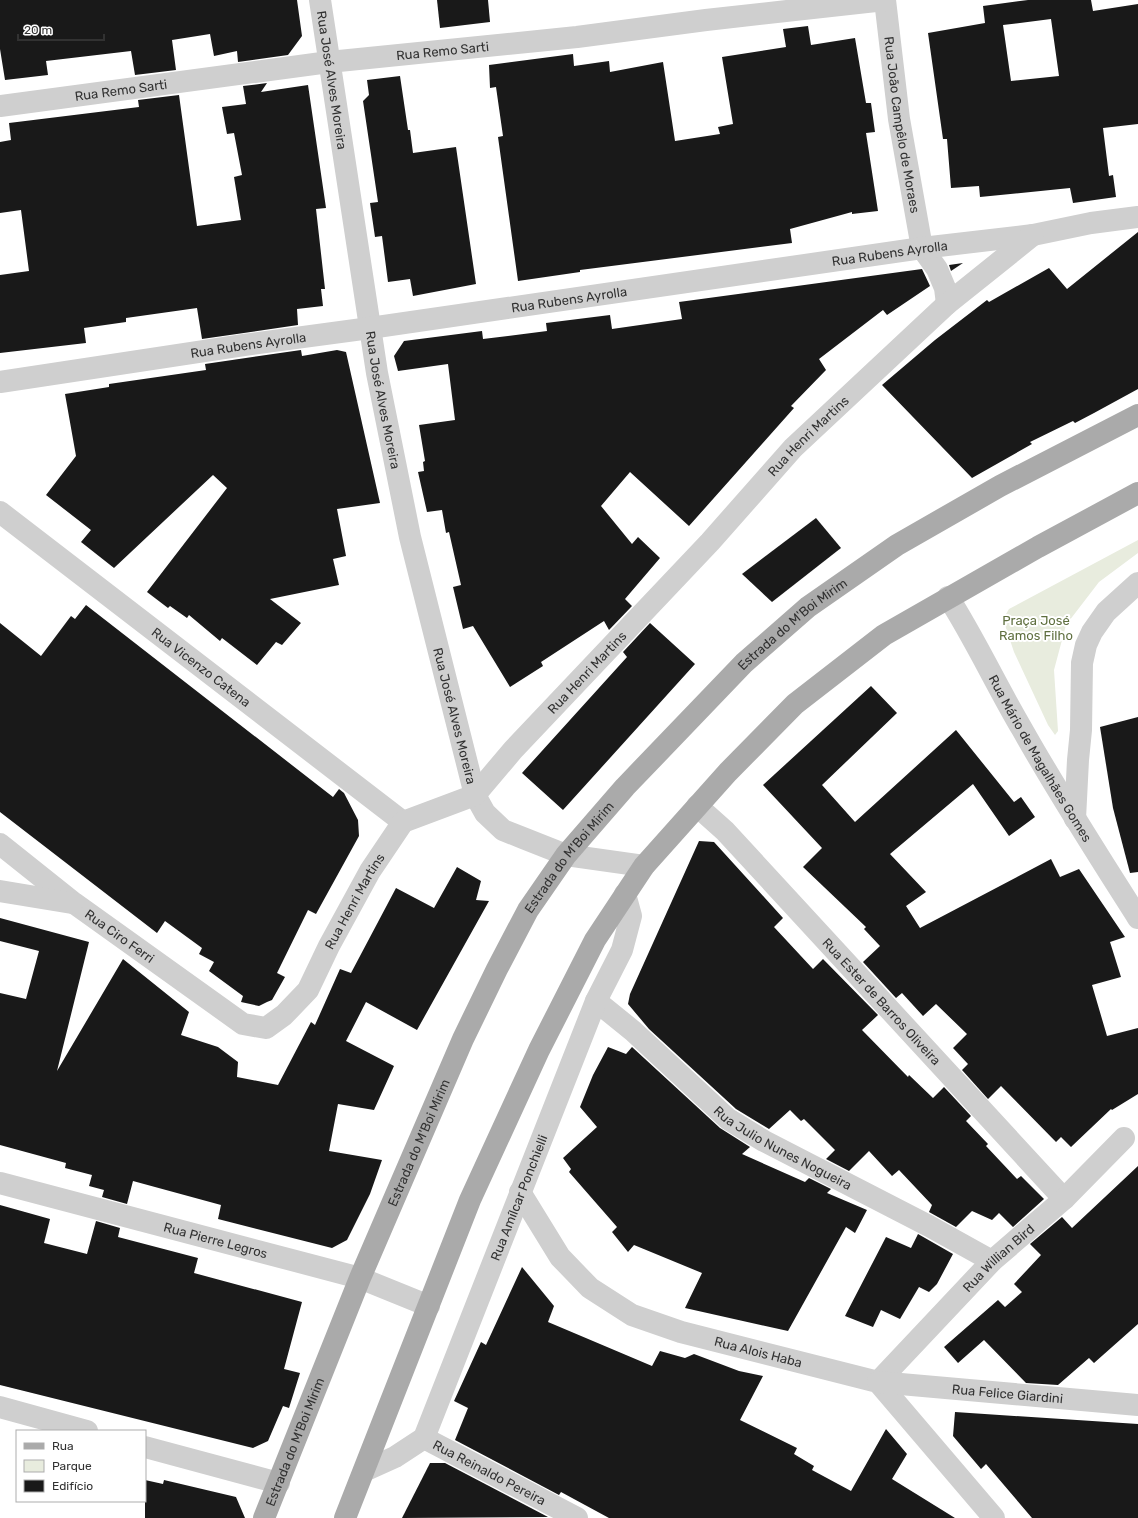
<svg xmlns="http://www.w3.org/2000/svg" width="1138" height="1518" viewBox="0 0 1138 1518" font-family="Rubik,sans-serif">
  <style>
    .green { fill: #e8ecde }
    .building { fill: #191919; fill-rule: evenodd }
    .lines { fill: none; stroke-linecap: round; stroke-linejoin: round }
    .minor { stroke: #cfcfcf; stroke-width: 22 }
    .major { stroke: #aaa; stroke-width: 22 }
    .labels { text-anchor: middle; stroke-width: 4; stroke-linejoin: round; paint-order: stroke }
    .street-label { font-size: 13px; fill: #323232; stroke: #fff }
    .park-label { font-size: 13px; fill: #5f6f3f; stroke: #fff }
  </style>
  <rect width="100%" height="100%" fill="#fff"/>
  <polygon class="green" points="1138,540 1138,553 1099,582 1066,625 1054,670 1058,731 1055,735 1048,725 1014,652 1003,619 1009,609"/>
  <g class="building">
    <polygon points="0,0 297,0 302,36 288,55 238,62 237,51 214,56 210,34 172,40 176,70 135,75 131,51 46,61 48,75 5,80 0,49"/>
    <polygon points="437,0 488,0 490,22 440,28"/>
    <path d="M1028,0H1091L1093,11L1138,4V124L1103,128L1109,176L1113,175L1116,197L1073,203L1070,188L980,197L979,186L951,188L947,139H943L928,33L985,23L983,6ZM1051,19L1059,76L1011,81L1003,25Z"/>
    <polygon points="808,26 811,45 855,38 866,103 871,103 875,132 866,133 878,211 852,214 852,212 790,229 792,243 580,270 580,272 518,281 498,137 503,136 496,87 490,88 489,65 573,54 574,66 609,61 610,72 663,62 675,141 720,134 718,127 733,124 722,57 786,47 783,29"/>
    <polygon points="400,76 408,130 410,130 413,153 456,147 476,284 413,296 410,279 388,282 382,236 375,237 370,203 378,202 363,101 369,95 367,80"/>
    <polygon points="267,83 261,92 308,85 326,208 316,209 325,289 321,289 323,306 297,309 298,325 202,339 197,308 126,318 126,322 84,328 86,343 0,353 0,275 29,271 21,210 0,213 0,142 11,140 9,123 139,107 138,100 179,95 197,226 241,220 234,177 242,175 234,133 227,134 222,107 246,104 243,86"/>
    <polygon points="1138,232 1138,389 1094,413 1075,423 1073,421 1030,442 1032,444 972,478 882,385 935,340 987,300 989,302 1049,268 1067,289"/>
    <polygon points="963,263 951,271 949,265"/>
    <polygon points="922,269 930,286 887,315 883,310 819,359 826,370 791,406 794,408 689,526 630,472 601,506 632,544 638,537 660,558 625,599 632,606 609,630 604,621 541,662 543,666 510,687 473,626 463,629 453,587 461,585 449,532 446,533 442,510 427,512 418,472 424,471 423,462 425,461 419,425 455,420 448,364 398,371 394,356 404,341 482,331 483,339 547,331 546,323 610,315 612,329 682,319 679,302"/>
    <polygon points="301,350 302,356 337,350 346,352 380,503 337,509 346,556 333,559 339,585 270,599 301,623 282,645 276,642 257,665 222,638 220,641 189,615 187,618 170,606 168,608 147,592 227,488 213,475 114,568 81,542 91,530 46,495 76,456 65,394 109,387 109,384 206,370 205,364"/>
    <polygon points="816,518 841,548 772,602 742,574"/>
    <polygon points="86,605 333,797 339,789 344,793 358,820 359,836 316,914 308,910 277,973 285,977 272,1000 267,1002 259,1006 241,1002 243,996 209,971 214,962 199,954 202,948 165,921 157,933 0,812 0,623 41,656 71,616 75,619"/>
    <polygon points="650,623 695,664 563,810 522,773 627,657 623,652"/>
    <polygon points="871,686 897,713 822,785 855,822 956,730 1014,802 1021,797 1035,817 1009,836 973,784 890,854 926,892 906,906 920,928 1051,859 1060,877 1079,869 1125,937 1110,942 1121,977 1092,985 1107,1036 1138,1028 1138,1094 1112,1110 1111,1109 1071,1147 1061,1137 1056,1142 1001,1086 988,1099 962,1070 968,1064 953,1048 967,1034 936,1004 923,1016 902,993 896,998 863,962 880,946 864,929 866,927 803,867 822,848 763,785"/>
    <polygon points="1138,717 1138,872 1130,873 1113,808 1100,727"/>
    <polygon points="699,841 714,842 783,918 774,927 813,969 823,959 878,1015 862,1030 908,1077 909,1075 933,1098 944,1087 971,1116 966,1121 988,1144 986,1146 1017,1179 1021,1176 1044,1199 1013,1227 999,1213 992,1220 972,1211 956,1227 929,1212 932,1205 899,1170 892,1176 869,1151 849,1171 826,1159 835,1150 804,1119 801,1121 790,1110 769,1129 736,1109 649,1029 628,1004 630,994"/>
    <polygon points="457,867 481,881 476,900 489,901 417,1030 366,1002 346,1041 394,1066 374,1110 338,1104 329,1151 382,1160 370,1194 347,1240 332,1248 218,1219 221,1205 133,1181 127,1204 102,1197 104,1190 89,1186 92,1175 65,1168 66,1163 0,1145 0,993 26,999 39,951 0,941 0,918 89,942 57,1071 123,959 189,1012 181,1035 218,1047 238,1062 237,1077 278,1085 311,1022 315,1025 340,969 351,973 396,888 434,908"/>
    <polygon points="608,1047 626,1054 632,1047 720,1128 750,1147 742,1154 805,1182 809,1178 831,1189 827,1193 867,1210 855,1233 846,1227 788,1331 685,1308 702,1273 634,1245 628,1252 612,1232 617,1227 569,1172 571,1169 563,1158 597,1127 580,1107 593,1075"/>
    <polygon points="1138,1166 1138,1324 1094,1363 1089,1358 1058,1385 1026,1383 984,1340 958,1363 944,1347 998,1300 1005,1307 1022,1292 1014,1284 1041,1255 1030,1244 1062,1217 1072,1228"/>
    <polygon points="0,1205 50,1219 44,1243 87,1254 96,1221 120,1228 118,1237 198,1258 194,1273 302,1302 284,1369 300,1373 289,1408 283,1406 268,1441 253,1448 0,1385"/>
    <polygon points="918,1234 953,1254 937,1284 929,1292 919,1287 900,1319 881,1310 873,1327 845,1316 886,1237 911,1248"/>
    <polygon points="522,1267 554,1306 548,1322 652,1366 660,1351 685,1358 694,1354 739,1371 763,1376 740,1420 797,1448 794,1454 814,1466 812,1470 851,1491 886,1429 907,1454 892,1479 955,1518 609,1518 561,1492 559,1495 455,1440 468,1408 454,1401 481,1342 486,1345"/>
    <polygon points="955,1412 1138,1424 1138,1518 1032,1518 986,1464 981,1469 953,1436"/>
    <polygon points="430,1463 445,1463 548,1517 402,1518"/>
    <polygon points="145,1480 163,1484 164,1480 236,1497 245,1518 145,1518"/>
  </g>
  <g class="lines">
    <g class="minor">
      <path id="s1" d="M320,0L377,373L410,537L475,795L485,813L503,830L523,838L566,855L644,866"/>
      <path id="s2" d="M885,0L899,119L922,248L937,269L945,288L947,304"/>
      <path id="s3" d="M0,106L329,62L577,37L706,20L885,0"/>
      <path id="s4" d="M0,382L244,345L370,328L922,248L1033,235L1091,223L1138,217"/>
      <path id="s5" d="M0,512L403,822"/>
      <path id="s6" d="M948,597C975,639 996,685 1022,729C1058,793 1098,855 1138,918"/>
      <path id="s7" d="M697,806L725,831L1064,1199"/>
      <polyline points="1075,819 1078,760 1081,730 1082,663 1086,645 1092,632 1106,612 1138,583"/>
      <path id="s8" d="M0,844L74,903L243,1024L266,1028L284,1015L308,990L329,946L370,871L403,822L475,795L513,750L710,542L793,448L947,304L1033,235"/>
      <polyline points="0,891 72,903"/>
      <path id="s9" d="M596,1001L633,1031L728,1119L764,1141L929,1226L992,1261"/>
      <path id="s10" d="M0,1183L360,1278L429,1306"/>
      <path id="s11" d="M520,1192L560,1257L590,1288L632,1315L681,1332L878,1382L994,1518"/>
      <path id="s12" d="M878,1382L992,1261L1064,1199L1124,1138"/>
      <path id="s13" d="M878,1382L1138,1405"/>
      <polyline points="0,1407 87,1431"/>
      <path id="s14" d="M424,1438L577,1518"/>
      <polyline points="145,1447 279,1483"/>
      <path id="s15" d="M364,1471L395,1457L424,1438L596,1001L622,950L631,916L625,894"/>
    </g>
    <g class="major">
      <path id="s16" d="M264,1518L360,1278L463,1039L497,969L528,910L566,855L625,787L744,663L808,607L897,545L1000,486L1138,415"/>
      <polyline points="345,1518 470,1200 539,1050 595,940 644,866 728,772 795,704 884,635 1038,547 1138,493"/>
    </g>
  </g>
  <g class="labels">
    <g class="street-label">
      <text dy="5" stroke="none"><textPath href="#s3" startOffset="446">Rua Remo Sarti</textPath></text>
      <text dy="5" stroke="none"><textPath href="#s1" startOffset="81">Rua José Alves Moreira</textPath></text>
      <text dy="5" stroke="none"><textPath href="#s3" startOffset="122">Rua Remo Sarti</textPath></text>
      <text dy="5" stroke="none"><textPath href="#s2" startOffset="126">Rua João Campêlo de Moraes</textPath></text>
      <text dy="5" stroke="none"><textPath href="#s4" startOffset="899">Rua Rubens Ayrolla</textPath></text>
      <text dy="5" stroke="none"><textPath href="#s4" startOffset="575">Rua Rubens Ayrolla</textPath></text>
      <text dy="5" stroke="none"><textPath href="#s4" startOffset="251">Rua Rubens Ayrolla</textPath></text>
      <text dy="5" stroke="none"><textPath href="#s1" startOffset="405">Rua José Alves Moreira</textPath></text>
      <text dy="5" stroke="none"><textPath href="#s8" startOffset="1143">Rua Henri Martins</textPath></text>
      <text dy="5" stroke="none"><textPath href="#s16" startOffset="1054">Estrada do M'Boi Mirim</textPath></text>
      <text dy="5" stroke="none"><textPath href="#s5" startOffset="254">Rua Vicenzo Catena</textPath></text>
      <text dy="5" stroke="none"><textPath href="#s8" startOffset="819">Rua Henri Martins</textPath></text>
      <text dy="5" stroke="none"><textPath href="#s1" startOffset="729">Rua José Alves Moreira</textPath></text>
      <text dy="5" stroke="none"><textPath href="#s6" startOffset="186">Rua Mário de Magalhães Gomes</textPath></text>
      <text dy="5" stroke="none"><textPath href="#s16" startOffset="730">Estrada do M'Boi Mirim</textPath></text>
      <text dy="5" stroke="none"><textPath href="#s8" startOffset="483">Rua Henri Martins</textPath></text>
      <text dy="5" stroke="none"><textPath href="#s8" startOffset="151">Rua Ciro Ferri</textPath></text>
      <text dy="5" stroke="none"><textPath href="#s7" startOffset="269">Rua Ester de Barros Oliveira</textPath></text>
      <text dy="5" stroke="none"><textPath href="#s16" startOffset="406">Estrada do M'Boi Mirim</textPath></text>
      <text dy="5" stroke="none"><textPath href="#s9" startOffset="239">Rua Julio Nunes Nogueira</textPath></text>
      <text dy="5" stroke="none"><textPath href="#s15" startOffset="327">Rua Amílcar Ponchielli</textPath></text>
      <text dy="5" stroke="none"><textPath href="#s10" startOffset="223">Rua Pierre Legros</textPath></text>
      <text dy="5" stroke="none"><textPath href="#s12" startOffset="173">Rua Willian Bird</textPath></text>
      <text dy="5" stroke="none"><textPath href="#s11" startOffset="301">Rua Alois Haba</textPath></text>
      <text dy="5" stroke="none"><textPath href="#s13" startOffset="130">Rua Felice Giardini</textPath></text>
      <text dy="5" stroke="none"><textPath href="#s16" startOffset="82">Estrada do M'Boi Mirim</textPath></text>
      <text dy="5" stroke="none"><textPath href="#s14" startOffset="74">Rua Reinaldo Pereira</textPath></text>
    </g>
    <g class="park-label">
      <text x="1036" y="625">Praça José<tspan x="1036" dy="15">Ramos Filho</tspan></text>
    </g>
  </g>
  <rect x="16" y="1430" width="130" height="72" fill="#ffffff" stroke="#adadad"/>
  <rect x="24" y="1443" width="20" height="6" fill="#aaaaaa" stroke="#adadad"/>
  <text x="52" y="1450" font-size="12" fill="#323232">Rua</text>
  <rect x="24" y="1460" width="20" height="12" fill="#e8ecde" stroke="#adadad"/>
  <text x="52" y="1470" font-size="12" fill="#323232">Parque</text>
  <rect x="24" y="1480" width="20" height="12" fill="#191919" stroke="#adadad"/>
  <text x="52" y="1490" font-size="12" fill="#323232">Edifício</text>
  <path d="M18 34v6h86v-6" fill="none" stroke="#323232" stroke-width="2"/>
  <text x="24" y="34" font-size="12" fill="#323232" stroke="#ffffff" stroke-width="3" paint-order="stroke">20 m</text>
</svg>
